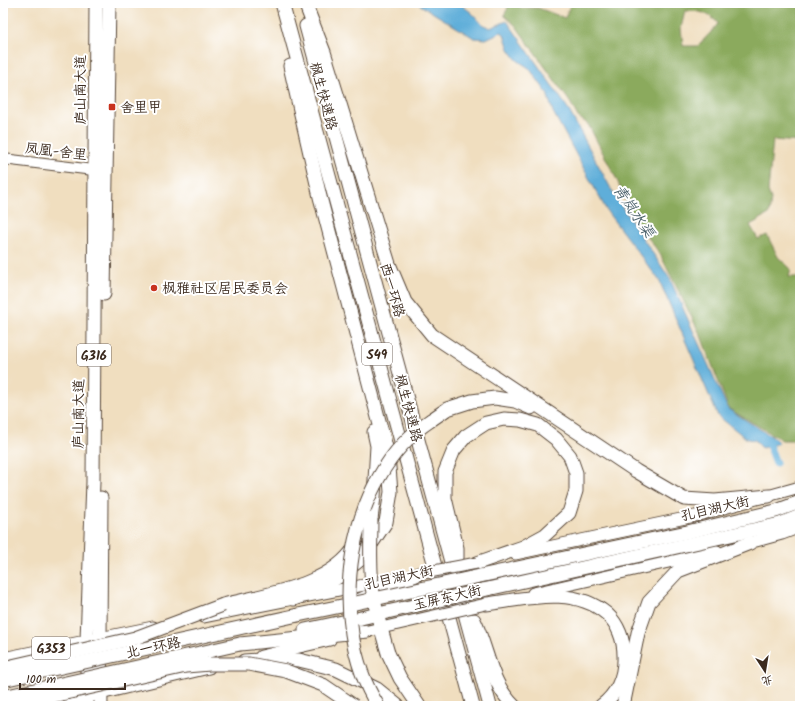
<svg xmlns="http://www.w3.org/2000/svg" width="803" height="709" viewBox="0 0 803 709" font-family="Kalam,'LXGW WenKai TC',sans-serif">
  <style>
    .forest { fill: #8baa5d; stroke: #636a3e; fill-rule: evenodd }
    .water { fill: #5eaed9; stroke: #4c6c7c }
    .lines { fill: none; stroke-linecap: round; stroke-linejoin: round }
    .canal { stroke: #5eaed9; stroke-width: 7 }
    .secondary-casing { stroke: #564536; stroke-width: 12 }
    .primary-casing { stroke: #564536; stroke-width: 13 }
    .highway-casing { stroke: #564536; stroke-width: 15 }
    .secondary { stroke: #fff; stroke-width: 10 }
    .primary { stroke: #fff; stroke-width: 11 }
    .highway { stroke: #fff; stroke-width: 13 }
    .primary-bridge-casing { stroke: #564536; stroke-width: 13; stroke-linecap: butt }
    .highway-bridge-casing { stroke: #564536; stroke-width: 15; stroke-linecap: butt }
    .primary-bridge { stroke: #fff; stroke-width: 11 }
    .highway-bridge { stroke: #fff; stroke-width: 13 }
    .poi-dot { fill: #c8321e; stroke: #fff; stroke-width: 1.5 }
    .labels { text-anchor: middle; stroke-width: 4; stroke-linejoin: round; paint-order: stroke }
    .shield { fill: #fff; stroke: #766a62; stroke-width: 1 }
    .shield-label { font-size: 13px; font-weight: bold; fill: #3b2a1e }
    .street-label { font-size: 14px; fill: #3b2a1e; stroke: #fff }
    .poi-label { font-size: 14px; fill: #3b2a1e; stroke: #fff; text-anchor: start }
    .water-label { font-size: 15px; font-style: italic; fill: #495f69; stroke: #fff }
  </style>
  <rect width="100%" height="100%" fill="#fff"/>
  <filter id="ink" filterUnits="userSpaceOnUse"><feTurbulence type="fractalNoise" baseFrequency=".025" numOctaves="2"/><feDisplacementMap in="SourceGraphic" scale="8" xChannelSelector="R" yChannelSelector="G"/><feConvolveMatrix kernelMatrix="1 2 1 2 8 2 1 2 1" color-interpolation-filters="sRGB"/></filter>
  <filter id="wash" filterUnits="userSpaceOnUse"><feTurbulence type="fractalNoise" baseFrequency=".012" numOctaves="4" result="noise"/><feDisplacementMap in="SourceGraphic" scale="16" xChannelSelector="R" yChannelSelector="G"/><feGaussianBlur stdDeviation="0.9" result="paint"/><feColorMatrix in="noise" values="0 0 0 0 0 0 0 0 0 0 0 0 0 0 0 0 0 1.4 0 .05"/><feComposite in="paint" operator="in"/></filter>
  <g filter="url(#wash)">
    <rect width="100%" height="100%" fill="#f0debf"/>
    <path class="forest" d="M506,3H518L520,8H538L565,18L571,3H800V142L773,140L768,191L771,199L769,214L750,225L758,239L767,235L778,257L791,269L789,277H800V440H782L729,409L701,336L660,254L631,214L617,180L588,124L578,117L570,102L516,26L504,15L508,8ZM685,11C700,11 707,12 718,23C716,28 702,41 698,46H683L681,28Z"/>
    <polygon class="water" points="417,3 459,3 472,13 482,24 490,28 507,21 567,107 616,198 670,279 728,409 774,438 779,443 762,448 755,440 747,439 718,416 659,280 608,213 553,112 547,93 529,68 517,60 509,49 504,34 501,32 486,39 474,38"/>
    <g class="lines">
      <polyline class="canal" points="766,437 776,463"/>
    </g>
  </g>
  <g filter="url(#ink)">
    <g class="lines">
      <g class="secondary-casing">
        <polyline id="secondary" points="3,159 102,171"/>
      </g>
      <g class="primary-casing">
        <g id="primary">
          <polyline points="741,545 782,534 800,527"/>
          <polyline points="515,554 695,516 800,487"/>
          <polyline points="533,593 717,551"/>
          <polyline points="203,617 404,577"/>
          <polyline points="261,656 330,640"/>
          <polyline points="3,658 153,627"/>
          <polyline points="50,706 209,668"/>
        </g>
      </g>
      <g class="highway-casing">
        <g id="highway">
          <polyline points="282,3 473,706"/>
          <polyline points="305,3 324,52 389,264 405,302 432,335 636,471 684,499 715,501 769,496"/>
          <path d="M306,26C366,253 430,479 490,706"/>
          <polyline points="290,66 320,197 388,455 391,492 386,522 362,558 340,576 318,589 294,599"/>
          <polyline points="104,294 109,3"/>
          <polyline points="431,420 447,409 472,401 495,398 515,401 531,408"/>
          <polyline points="366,529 371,519 374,497 377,446 374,432"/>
          <polyline points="457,558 457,548 445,498 445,472 454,450 466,436 486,423 504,419 520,420 538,425 556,439 570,456 576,473 576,491 569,513 545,535 523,547 477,563"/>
          <polyline points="480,576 687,532 776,511 800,502"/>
          <polyline points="483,590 780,524 800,516"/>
          <path d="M486,604C526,599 573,585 607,614C618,624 624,640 624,655C625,676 618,693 601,706"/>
          <path d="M223,605C266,594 332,586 356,545"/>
          <polyline points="298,615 351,604 418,574"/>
          <path d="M474,620C488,649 490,683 514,706"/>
          <polyline points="305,630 361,618"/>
          <polyline points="240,644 368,631"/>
          <polyline points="388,653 400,678 419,706"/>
          <polyline points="244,661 273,659 299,660 336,669 377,689 398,706"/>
          <polyline points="87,706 87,640 93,482 96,3"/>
          <polyline points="101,706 100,638 101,498"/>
          <polyline points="623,706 638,633 649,602 678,571 750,543"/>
        </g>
      </g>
      <use href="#secondary" class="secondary"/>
      <use href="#primary" class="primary"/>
      <use href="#highway" class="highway"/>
      <g class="primary-bridge-casing">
        <g id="primary-bridge">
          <polyline points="418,574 477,563"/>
          <polyline points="368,631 486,604"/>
        </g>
      </g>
      <g class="highway-bridge-casing">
        <g id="highway-bridge">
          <path d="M371,519C371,544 369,568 373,593C376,613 382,633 388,653"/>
          <polyline points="351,604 480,576"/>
          <polyline points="361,618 483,590"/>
          <polyline points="3,668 135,638 223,605"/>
          <polyline points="3,680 298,615"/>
          <polyline points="3,697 240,644"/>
          <polyline points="8,706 186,666 210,664 249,664 286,671 323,685 354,706"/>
          <path d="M378,706C325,622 346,476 431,420"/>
        </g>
      </g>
      <use href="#primary-bridge" class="primary-bridge"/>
      <use href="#highway-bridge" class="highway-bridge"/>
    </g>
  </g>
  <g class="poi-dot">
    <rect x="108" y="103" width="8" height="8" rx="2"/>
    <circle cx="154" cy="288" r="4"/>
  </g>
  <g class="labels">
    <g class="shield">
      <rect x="362" y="343" width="30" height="22" rx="3"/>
      <rect x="77" y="344" width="34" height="22" rx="3"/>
      <rect x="32" y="637" width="38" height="22" rx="3"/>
    </g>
    <g class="shield-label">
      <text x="377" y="359">S49</text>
      <text x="94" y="360">G316</text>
      <text x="51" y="653">G353</text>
    </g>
    <g class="street-label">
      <text transform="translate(80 90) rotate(-90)" y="5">庐山南大道</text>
      <text transform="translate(324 96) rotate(75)" y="5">枫生快速路</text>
      <text transform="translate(56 151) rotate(7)" y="5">凤凰-舍里</text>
      <text transform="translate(393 290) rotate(74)" y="5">西一环路</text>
      <text transform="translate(409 408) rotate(75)" y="5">枫生快速路</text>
      <text transform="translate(78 414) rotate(-89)" y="5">庐山南大道</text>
      <text transform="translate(715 508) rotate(-13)" y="5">孔目湖大街</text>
      <text transform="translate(399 577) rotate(-12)" y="5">孔目湖大街</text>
      <text transform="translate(447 597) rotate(-13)" y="5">玉屏东大街</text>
      <text transform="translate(153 647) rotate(-12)" y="5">北一环路</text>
    </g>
    <g class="poi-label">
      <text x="120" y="112">舍里甲</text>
      <text x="162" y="293">枫雅社区居民委员会</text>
    </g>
    <g class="water-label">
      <text transform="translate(634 211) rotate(56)" y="5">青岚水渠</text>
    </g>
  </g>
  <rect width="803" height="709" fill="none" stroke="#fff" stroke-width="16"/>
  <g transform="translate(765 671) rotate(168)" stroke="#ffffff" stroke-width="3" paint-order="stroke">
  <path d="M0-3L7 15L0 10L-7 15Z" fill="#3b2a1e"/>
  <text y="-6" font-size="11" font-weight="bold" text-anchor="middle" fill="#3b2a1e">北</text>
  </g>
  <path d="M20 683v6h105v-6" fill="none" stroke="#3b2a1e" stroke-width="2"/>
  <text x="26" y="683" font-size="12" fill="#3b2a1e" stroke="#ffffff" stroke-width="3" paint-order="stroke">100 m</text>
</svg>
